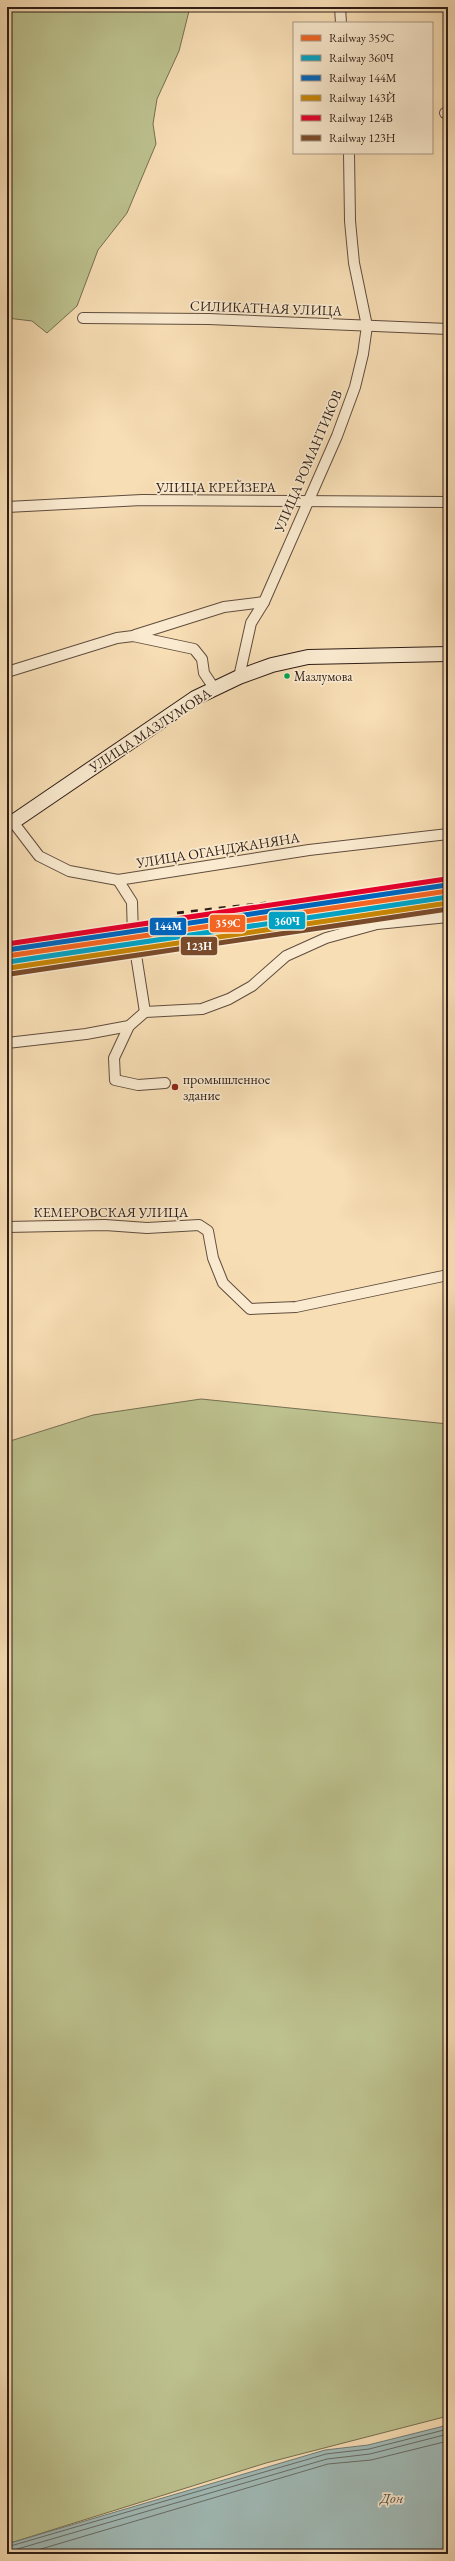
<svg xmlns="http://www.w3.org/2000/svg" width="455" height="2561" viewBox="0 0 455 2561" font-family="'EB Garamond',serif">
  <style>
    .green { fill: #bcc18e; stroke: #756f52 }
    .water { fill: #a0bab7; stroke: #727b77 }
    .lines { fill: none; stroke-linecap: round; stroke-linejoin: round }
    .shore { stroke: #676c66; stroke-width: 1 }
    .street-casing { stroke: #604d3e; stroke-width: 12 }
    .secondary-casing { stroke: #2e1d16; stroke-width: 16 }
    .street { stroke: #faeacf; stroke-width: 10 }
    .secondary { stroke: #faeacf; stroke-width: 14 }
    .rail { stroke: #2e1d16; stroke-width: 3; stroke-dasharray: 7 7; stroke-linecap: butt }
    .rail-1-casing { stroke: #faeacf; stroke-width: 8 }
    .rail-2-casing { stroke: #faeacf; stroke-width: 8 }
    .rail-3-casing { stroke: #faeacf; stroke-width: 8 }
    .rail-4-casing { stroke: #faeacf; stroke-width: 8 }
    .rail-5-casing { stroke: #faeacf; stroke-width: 8 }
    .rail-6-casing { stroke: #faeacf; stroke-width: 8 }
    .rail-1 { stroke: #f26522; stroke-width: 5 }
    .rail-2 { stroke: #02a2c5; stroke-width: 5 }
    .rail-3 { stroke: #0065bd; stroke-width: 5 }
    .rail-4 { stroke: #c58406; stroke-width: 5 }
    .rail-5 { stroke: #e4002b; stroke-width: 5 }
    .rail-6 { stroke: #7a4b2a; stroke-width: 5 }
    .bus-dot { fill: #00a651; stroke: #faeacf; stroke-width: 1.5 }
    .poi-dot { fill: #8f2418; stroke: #faeacf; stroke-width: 1.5 }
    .labels { text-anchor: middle; stroke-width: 3.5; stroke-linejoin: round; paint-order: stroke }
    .bus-label { font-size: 13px; fill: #2e1d16; stroke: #faeacf; text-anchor: start }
    .street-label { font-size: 14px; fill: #2e1d16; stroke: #faeacf }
    .poi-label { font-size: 14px; fill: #2e1d16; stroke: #faeacf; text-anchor: start }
    .water-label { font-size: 15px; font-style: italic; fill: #504c46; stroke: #faeacf }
    .line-badge { stroke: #faeacf; stroke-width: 1.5 }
    .badge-label { font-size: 11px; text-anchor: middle; font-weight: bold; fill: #fff }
  </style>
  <rect width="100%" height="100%" fill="#f8deb5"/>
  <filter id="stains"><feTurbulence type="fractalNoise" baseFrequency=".005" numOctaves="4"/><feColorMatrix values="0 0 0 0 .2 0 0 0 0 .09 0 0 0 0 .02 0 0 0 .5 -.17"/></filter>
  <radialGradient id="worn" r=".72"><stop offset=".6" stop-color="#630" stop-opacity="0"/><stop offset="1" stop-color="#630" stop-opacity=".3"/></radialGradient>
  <g class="green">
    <polygon points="7,7 190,7 179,51 157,99 153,124 156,144 127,213 98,250 77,306 47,333 32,321 7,318"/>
    <polygon points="201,1399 448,1424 448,2416 266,2463 7,2544 7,1442 93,1415"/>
  </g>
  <polygon class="water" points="448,2425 448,2554 7,2554 7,2544 325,2450 368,2445"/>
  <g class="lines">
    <g class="shore">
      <polyline points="7,2547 326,2454 369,2449 448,2429"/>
      <polyline points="7,2552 327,2459 370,2454 448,2434"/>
      <polyline points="24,2554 328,2464 371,2460 448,2441"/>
    </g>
    <g class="street-casing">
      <g id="street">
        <polyline points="340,7 341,23"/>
        <polyline points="445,113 448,113"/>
        <polyline points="83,318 209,319 448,329"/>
        <polyline points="7,507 142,500 448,502"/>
        <polyline points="135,635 224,607 264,602"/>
        <polyline points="7,672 117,638 133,636 194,649 202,659 204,673 214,688"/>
        <polyline points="239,677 251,623 264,602 337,436 355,387 363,354 367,326 354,263 350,221 349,153"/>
        <polyline points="13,822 39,856 69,871 118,880 309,850 448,834"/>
        <polyline points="118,880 132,902 133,936 145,1012"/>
        <polyline points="129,1026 114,1058 115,1080 138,1085 165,1083"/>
        <polyline points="7,1043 86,1034 129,1026 145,1012 202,1009 229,999 252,986 286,956 326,938 377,924 448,917"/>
        <polyline points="7,1227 105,1225 147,1228 199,1225 208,1231 213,1258 223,1283 250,1309 296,1307 448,1275"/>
      </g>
    </g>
    <g class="secondary-casing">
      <polyline id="secondary" points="7,823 13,822 195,698 239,677 272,665 308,657 448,654"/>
    </g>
    <use href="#street" class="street"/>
    <use href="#secondary" class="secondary"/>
    <g class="rail">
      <polyline points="177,913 266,903"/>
      <polyline points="8,945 448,882"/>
      <polyline points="7,963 448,898"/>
    </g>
    <g class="rail-1-casing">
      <polyline id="rail-1" points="7,956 448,891"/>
    </g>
    <g class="rail-2-casing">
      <polyline id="rail-2" points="8,962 448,897"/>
    </g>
    <g class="rail-3-casing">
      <polyline id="rail-3" points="7,950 447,885"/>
    </g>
    <g class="rail-4-casing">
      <polyline id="rail-4" points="9,968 448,903"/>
    </g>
    <g class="rail-5-casing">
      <polyline id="rail-5" points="7,944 446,879"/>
    </g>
    <g class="rail-6-casing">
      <polyline id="rail-6" points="10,974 448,909"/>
    </g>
    <use href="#rail-1" class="rail-1"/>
    <use href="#rail-2" class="rail-2"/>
    <use href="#rail-3" class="rail-3"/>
    <use href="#rail-4" class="rail-4"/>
    <use href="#rail-5" class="rail-5"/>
    <use href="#rail-6" class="rail-6"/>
  </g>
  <circle class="bus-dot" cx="287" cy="676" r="3.5"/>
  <circle class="poi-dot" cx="175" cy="1087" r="4"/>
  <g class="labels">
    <g class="bus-label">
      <text x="294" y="681">Мазлумова</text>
    </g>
    <g class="street-label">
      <text transform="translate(266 308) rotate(2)" y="5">СИЛИКАТНАЯ УЛИЦА</text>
      <text transform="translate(308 461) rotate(-67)" y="5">УЛИЦА РОМАНТИКОВ</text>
      <text x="216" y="492">УЛИЦА КРЕЙЗЕРА</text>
      <text transform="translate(150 730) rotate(-33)" y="5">УЛИЦА МАЗЛУМОВА</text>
      <text transform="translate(218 850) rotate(-9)" y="5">УЛИЦА ОГАНДЖАНЯНА</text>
      <text x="111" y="1217">КЕМЕРОВСКАЯ УЛИЦА</text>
    </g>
    <g class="poi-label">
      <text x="183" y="1084">промышленное<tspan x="183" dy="16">здание</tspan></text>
    </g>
    <g class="water-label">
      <text x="392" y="2503">Дон</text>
    </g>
  </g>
  <g class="line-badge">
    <rect x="268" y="911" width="38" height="19" rx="4" fill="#02a2c5"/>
    <rect x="209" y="914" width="37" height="19" rx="4" fill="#f26522"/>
    <rect x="149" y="917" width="38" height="19" rx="4" fill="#0065bd"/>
    <rect x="180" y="936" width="38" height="20" rx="4" fill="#7a4b2a"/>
  </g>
  <g class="badge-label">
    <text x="287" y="925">360Ч</text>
    <text x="228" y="927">359С</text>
    <text x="168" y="930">144М</text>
    <text x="199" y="950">123Н</text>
  </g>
  <rect width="455" height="2561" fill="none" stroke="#f8deb5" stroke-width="24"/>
  <rect x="8" y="8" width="439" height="2545" fill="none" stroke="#2e1d16" stroke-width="2"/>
  <rect x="12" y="12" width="431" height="2537" fill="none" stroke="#2e1d16"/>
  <rect x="293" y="22" width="140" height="132" fill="#faeacf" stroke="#a89885"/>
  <rect x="301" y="35" width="20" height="6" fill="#f26522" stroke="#a89885"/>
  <text x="329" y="42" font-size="12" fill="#2e1d16">Railway 359С</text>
  <rect x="301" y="55" width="20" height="6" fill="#02a2c5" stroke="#a89885"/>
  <text x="329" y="62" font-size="12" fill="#2e1d16">Railway 360Ч</text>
  <rect x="301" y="75" width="20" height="6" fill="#0065bd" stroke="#a89885"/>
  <text x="329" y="82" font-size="12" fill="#2e1d16">Railway 144М</text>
  <rect x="301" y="95" width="20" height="6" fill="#c58406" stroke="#a89885"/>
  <text x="329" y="102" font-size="12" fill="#2e1d16">Railway 143Й</text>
  <rect x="301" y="115" width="20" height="6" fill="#e4002b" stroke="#a89885"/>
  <text x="329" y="122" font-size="12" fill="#2e1d16">Railway 124В</text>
  <rect x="301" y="135" width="20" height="6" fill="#7a4b2a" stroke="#a89885"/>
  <text x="329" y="142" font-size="12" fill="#2e1d16">Railway 123Н</text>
  <rect width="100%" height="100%" filter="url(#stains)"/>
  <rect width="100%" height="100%" fill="url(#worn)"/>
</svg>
